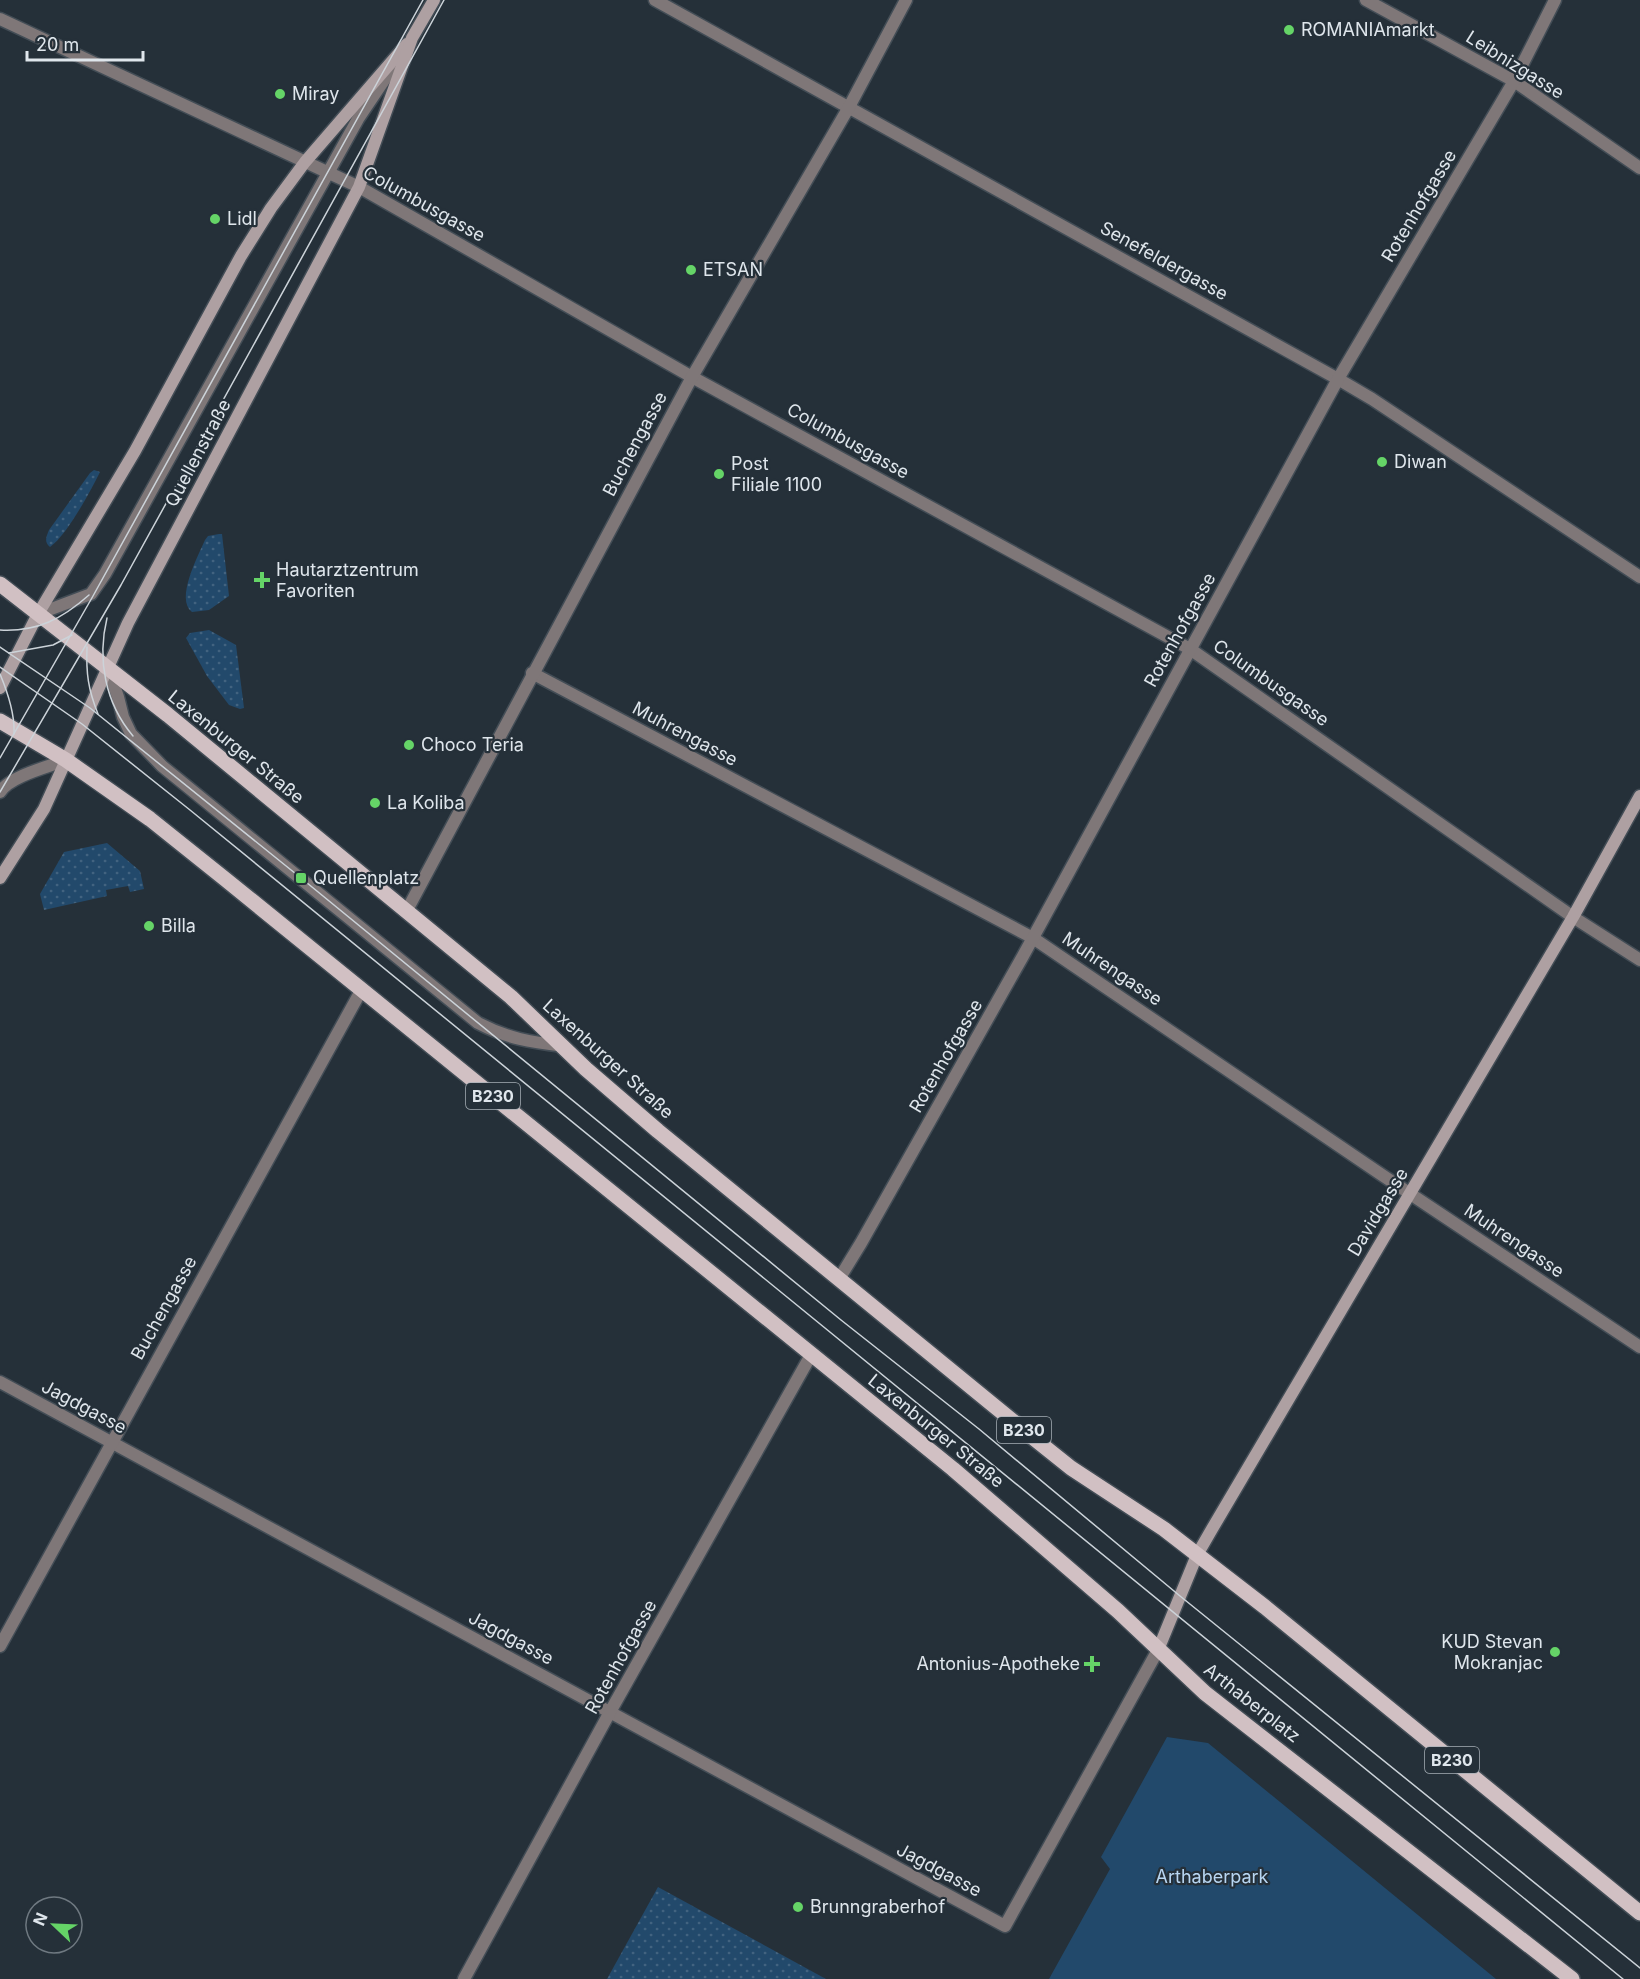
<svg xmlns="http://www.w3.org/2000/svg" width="1640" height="1979" viewBox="0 0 1640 1979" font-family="Inter,sans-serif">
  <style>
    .grass { fill: url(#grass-dots) }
    .park { fill: #22496b }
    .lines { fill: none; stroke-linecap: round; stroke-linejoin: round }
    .lane-casing { stroke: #434d56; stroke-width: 15 }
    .street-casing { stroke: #434d56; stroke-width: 15 }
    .secondary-casing { stroke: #434d56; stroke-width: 15 }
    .primary-casing { stroke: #434d56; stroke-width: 18 }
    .lane { stroke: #7f7778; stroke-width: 12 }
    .street { stroke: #7f7778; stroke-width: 12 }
    .secondary { stroke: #aea0a2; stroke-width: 12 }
    .primary { stroke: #d1c0c3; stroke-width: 15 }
    .tram { stroke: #ccd3d9; stroke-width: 1.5 }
    .poi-dot { fill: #65d467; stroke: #253039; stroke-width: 2 }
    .labels { text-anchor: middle; stroke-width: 4.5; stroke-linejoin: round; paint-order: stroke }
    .shield { fill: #253039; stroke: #a7afb6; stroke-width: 1.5 }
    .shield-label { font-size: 16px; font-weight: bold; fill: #dfe6ec }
    .poi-label { font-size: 18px; fill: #dfe6ec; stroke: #253039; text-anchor: start }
    .street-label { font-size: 18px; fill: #dfe6ec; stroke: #253039 }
    .park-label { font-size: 18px; fill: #b8d6f2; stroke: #253039 }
  </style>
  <defs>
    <pattern id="grass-dots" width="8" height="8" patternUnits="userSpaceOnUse" patternTransform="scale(1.5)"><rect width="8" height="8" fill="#22496b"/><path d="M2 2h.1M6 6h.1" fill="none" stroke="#426380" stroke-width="1.8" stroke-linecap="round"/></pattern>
  </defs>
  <rect width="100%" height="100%" fill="#253039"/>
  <g class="grass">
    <path d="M94,470L100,472C90,492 67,535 50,547C44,542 46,537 49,530L90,473Z"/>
    <path d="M219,534H222L229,596L209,610L192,612C175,599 198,556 205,540L208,536Z"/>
    <polygon points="209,630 236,645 244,708 240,709 229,705 207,676 186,638 190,633"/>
    <polygon points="107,843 140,871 144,889 130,892 128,886 106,890 107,896 44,910 40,894 64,852"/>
    <polygon points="658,1887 826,1979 607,1979"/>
  </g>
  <polygon class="park" points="1167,1737 1208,1743 1496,1979 1049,1979 1110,1869 1101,1857"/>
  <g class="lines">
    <g class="lane-casing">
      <g id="lane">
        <polyline points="38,614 91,594 105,574 358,119 393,67"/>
        <path d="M108,668L118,697L123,717L131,734L162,766L478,1023C509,1039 530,1042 564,1046"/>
        <path d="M0,792C10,776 48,767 66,760"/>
      </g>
    </g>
    <g class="street-casing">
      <g id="street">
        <polyline points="655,0 1338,379 1372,399 1640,577"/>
        <polyline points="1366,0 1514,81 1640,168"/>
        <polyline points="0,19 359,187 692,377 1190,649 1573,917 1640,960"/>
        <polyline points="532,673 1033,938 1382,1175 1640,1347"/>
        <polyline points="406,912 692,377 849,107 906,0"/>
        <polyline points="839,1279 861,1243 1023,956 1338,379 1514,81 1555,0"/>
        <polyline points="0,1382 1005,1926 1158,1650"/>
        <polyline points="0,1646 362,989"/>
        <polyline points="464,1979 610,1712 811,1355"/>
      </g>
    </g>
    <g class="secondary-casing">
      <g id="secondary">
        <polyline points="0,688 38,614 135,451 241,256 271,208 305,162 407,44"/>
        <polyline points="0,878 44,809 128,623 359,187 412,38 434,0"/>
        <polyline points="1158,1650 1197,1555 1212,1529 1573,917 1640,796"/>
      </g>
    </g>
    <g class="primary-casing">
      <g id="primary">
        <polyline points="0,584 168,715 511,997 586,1069 658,1131 1031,1436 1071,1468 1164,1529 1265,1607 1640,1913"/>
        <polyline points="0,721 66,760 150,819 225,879 953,1469 1118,1611 1205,1693 1572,1979"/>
      </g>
    </g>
    <use href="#lane" class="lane"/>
    <use href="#street" class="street"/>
    <use href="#secondary" class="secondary"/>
    <use href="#primary" class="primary"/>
    <g class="tram">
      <path d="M107,618C97,659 105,703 133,736"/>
      <path d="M0,630C37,632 62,619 89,595"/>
      <polyline points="0,647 90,708 301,878 841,1320 979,1429 1180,1596 1640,1968"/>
      <path d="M87,647C86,673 88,689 98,714"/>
      <polyline points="9,653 53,645 72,635"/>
      <polyline points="0,667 82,724 190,810 1623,1979"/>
      <path d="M0,674C8,693 15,714 14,734"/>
      <polyline points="0,758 93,596 423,0"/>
      <polyline points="0,792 121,585 444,0"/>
    </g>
  </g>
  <g class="poi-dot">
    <circle cx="1289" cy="30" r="6"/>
    <circle cx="280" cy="94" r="6"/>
    <circle cx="215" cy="219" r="6"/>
    <circle cx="691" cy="270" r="6"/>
    <circle cx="1382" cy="462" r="6"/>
    <circle cx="719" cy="474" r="6"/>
    <path d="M259 571h6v6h6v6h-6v6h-6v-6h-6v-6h6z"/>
    <circle cx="409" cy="745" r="6"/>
    <circle cx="375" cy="803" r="6"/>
    <rect x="295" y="872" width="12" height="12" rx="3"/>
    <circle cx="149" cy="926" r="6"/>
    <circle cx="1555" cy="1652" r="6"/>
    <path d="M1089 1655h6v6h6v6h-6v6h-6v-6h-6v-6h6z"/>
    <circle cx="798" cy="1907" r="6"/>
  </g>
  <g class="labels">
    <g class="shield">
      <rect x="466" y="1083" width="54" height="26" rx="4.5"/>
      <rect x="997" y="1417" width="54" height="26" rx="4.5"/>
      <rect x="1425" y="1747" width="54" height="26" rx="4.5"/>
    </g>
    <g class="shield-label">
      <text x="493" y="1102">B230</text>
      <text x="1024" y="1436">B230</text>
      <text x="1452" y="1766">B230</text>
    </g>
    <g class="poi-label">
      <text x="1301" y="36">ROMANIAmarkt</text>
      <text x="292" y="100">Miray</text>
      <text x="227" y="225">Lidl</text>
      <text x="703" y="276">ETSAN</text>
      <text x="1394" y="468">Diwan</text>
      <text x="731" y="470">Post<tspan x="731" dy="21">Filiale 1100</tspan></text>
      <text x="276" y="576">Hautarztzentrum<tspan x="276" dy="21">Favoriten</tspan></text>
      <text x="421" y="751">Choco Teria</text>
      <text x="387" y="809">La Koliba</text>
      <text x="313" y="884">Quellenplatz</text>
      <text x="161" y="932">Billa</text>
      <text x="1543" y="1648" text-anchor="end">KUD Stevan<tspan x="1543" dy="21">Mokranjac</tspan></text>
      <text x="1080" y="1670" text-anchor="end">Antonius-Apotheke</text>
      <text x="810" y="1913">Brunngraberhof</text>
    </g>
    <g class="street-label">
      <text transform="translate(1515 65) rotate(32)" y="6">Leibnizgasse</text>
      <text transform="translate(424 204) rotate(29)" y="6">Columbusgasse</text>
      <text transform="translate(1419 206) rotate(-59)" y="6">Rotenhofgasse</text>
      <text transform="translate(1164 261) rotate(29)" y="6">Senefeldergasse</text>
      <text transform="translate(848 441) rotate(29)" y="6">Columbusgasse</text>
      <text transform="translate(635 444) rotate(-62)" y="6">Buchengasse</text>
      <text transform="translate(198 453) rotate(-62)" y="6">Quellenstraße</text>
      <text transform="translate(1180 630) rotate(-61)" y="6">Rotenhofgasse</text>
      <text transform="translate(1271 683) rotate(35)" y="6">Columbusgasse</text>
      <text transform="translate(685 734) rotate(28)" y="6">Muhrengasse</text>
      <text transform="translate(236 747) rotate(39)" y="6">Laxenburger Straße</text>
      <text transform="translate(1112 969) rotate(34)" y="6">Muhrengasse</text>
      <text transform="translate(946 1056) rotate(-60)" y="6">Rotenhofgasse</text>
      <text transform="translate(608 1059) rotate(42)" y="6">Laxenburger Straße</text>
      <text transform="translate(1378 1212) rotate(-59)" y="6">Davidgasse</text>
      <text transform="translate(1514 1241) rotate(34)" y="6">Muhrengasse</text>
      <text transform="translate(164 1308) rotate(-61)" y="6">Buchengasse</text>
      <text transform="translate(84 1407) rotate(28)" y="6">Jagdgasse</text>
      <text transform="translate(936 1431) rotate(39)" y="6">Laxenburger Straße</text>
      <text transform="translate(511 1638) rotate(28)" y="6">Jagdgasse</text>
      <text transform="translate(621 1657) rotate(-61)" y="6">Rotenhofgasse</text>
      <text transform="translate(1252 1703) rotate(38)" y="6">Arthaberplatz</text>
      <text transform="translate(939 1870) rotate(28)" y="6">Jagdgasse</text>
    </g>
    <g class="park-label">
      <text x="1212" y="1883">Arthaberpark</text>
    </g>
  </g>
  <g transform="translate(54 1925) rotate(293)"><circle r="28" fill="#253039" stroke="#6f7981" stroke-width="1.5"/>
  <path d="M0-4.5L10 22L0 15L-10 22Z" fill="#65d467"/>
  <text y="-9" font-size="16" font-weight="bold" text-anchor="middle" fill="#dfe6ec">N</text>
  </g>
  <path d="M27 51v9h116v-9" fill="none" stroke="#dfe6ec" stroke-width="3"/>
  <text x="36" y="51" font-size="18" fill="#dfe6ec" stroke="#253039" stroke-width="4.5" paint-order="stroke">20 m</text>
</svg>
